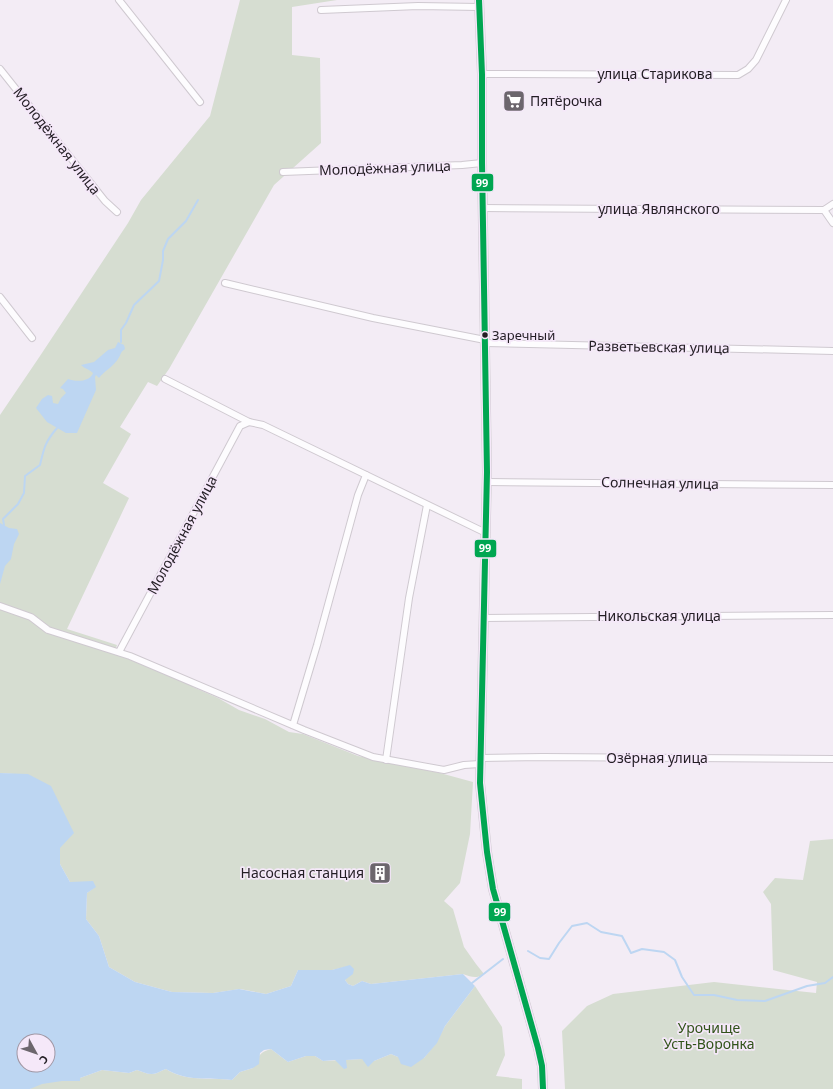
<svg xmlns="http://www.w3.org/2000/svg" width="833" height="1089" viewBox="0 0 833 1089" font-family="'Noto Sans',sans-serif">
  <style>
    .green { fill: #d6ddd1 }
    .water { fill: #bdd6f2; fill-rule: evenodd }
    .lines { fill: none; stroke-linecap: round; stroke-linejoin: round }
    .stream { stroke: #bdd6f2; stroke-width: 2 }
    .street-casing { stroke: #cfc9d0; stroke-width: 8 }
    .secondary-casing { stroke: #cfc9d0; stroke-width: 10 }
    .street { stroke: #fdfcfe; stroke-width: 6 }
    .secondary { stroke: #fdfcfe; stroke-width: 8 }
    .bus-1-casing { stroke: #f5e8f9; stroke-width: 9 }
    .bus-1 { stroke: #00a651; stroke-width: 6 }
    .bus-dot { fill: #231e24; stroke: #f5e8f9; stroke-width: 1.5 }
    .labels { text-anchor: middle; stroke-width: 3.5; stroke-linejoin: round; paint-order: stroke }
    .bus-label { font-size: 13px; fill: #231e24; stroke: #f5e8f9; text-anchor: start }
    .street-label { font-size: 14px; fill: #231e24; stroke: #f5e8f9 }
    .poi-label { font-size: 14px; fill: #231e24; stroke: #f5e8f9; text-anchor: start }
    .park-label { font-size: 14px; fill: #315319; stroke: #f5e8f9 }
    .line-badge { stroke: #f5e8f9; stroke-width: 1.5 }
    .badge-label { font-size: 11px; text-anchor: middle; font-weight: bold; fill: #fff }
  </style>
  <rect width="100%" height="100%" fill="#f3ecf5"/>
  <g class="green">
    <path d="M240,0H337L292,7V55L320,58L321,143L274,185L169,369L157,386L148,382L120,427L131,434L103,483L129,498L67,629L117,645L114,654L182,677L193,687L218,698L239,710L265,719L289,732L303,734L358,756L440,773L473,782L470,834L460,883L444,901L453,909L464,947L476,964L484,974C476,979 472,977 463,974L371,984L362,981L353,986L348,984L345,980L350,966L332,970H298L291,986L266,994L240,989L213,993L172,992L135,982L109,967L99,936L86,919L87,893L95,887L70,882L60,864V848L28,775L0,773V415L40,356L128,223L141,200L210,116Z"/>
    <polygon points="833,839 833,1089 565,1089 562,1031 587,1006 613,994 714,982 816,993 817,982 773,970 771,904 763,892 775,878 803,880 810,841"/>
    <path d="M475,986L502,1027L505,1055L496,1076L522,1079V1089H30C43,1079 65,1081 80,1081V1078L102,1070L129,1073L137,1070C143,1072 150,1076 157,1073C160,1072 162,1070 166,1069C185,1082 210,1077 232,1080L240,1072L253,1068C258,1057 259,1052 271,1049L288,1062L306,1056H315L323,1061L362,1059L374,1061L391,1054L398,1057L424,1058L436,1043L445,1026Z"/>
  </g>
  <g class="water">
    <path d="M118,342L124,345L125,349C120,352 121,355 118,359C113,367 104,371 99,378L96,375L95,377L96,390L77,433H66L47,422L36,408L42,399L48,395L52,396L53,403L58,404L61,398L66,393L63,389L60,388L68,379C76,382 90,382 93,373C89,369 85,369 81,365L94,362L108,350L115,348Z"/>
    <polygon points="0,523 9,528 17,529 19,534 14,544 11,559 5,566 0,584"/>
    <path d="M0,773L28,774L51,786L74,833L60,848V864L70,882L93,881L96,887L87,893L86,919L99,936L109,967L135,982L172,992L213,993L239,989L266,994L291,986L298,970H332L350,965L354,969L353,974L345,980L348,984L353,986L362,981L371,984L463,974L475,986L445,1026L437,1043L424,1058L411,1067L401,1064L398,1057L391,1054L374,1061L368,1067L362,1059L346,1060L347,1068L344,1069L335,1060L323,1061L315,1056H306L288,1062L271,1049L264,1050L260,1053L259,1064L253,1068L240,1072L232,1080C209,1077 186,1082 166,1069C162,1070 160,1072 157,1073C150,1076 143,1072 137,1070L129,1073L102,1070L80,1078V1081H62L42,1084L30,1089H0ZM24,1041H48V1065H24Z"/>
  </g>
  <g class="lines">
    <g class="stream">
      <polyline points="121,342 121,330 126,323 134,305 159,281 163,260 163,251 168,239 186,221 198,200"/>
      <path d="M4,525L3,519L18,504L24,493L25,476L40,465C44,448 45,442 57,428"/>
      <polyline points="528,951 540,958 549,959 559,943 572,926 587,923 601,932 622,936 631,953 642,949 664,952 675,960 682,977 694,995 714,995 737,1000 765,1001 807,986 825,983 833,977"/>
      <polyline points="472,983 503,959"/>
    </g>
    <g class="street-casing">
      <g id="street">
        <polyline points="119,0 200,102"/>
        <polyline points="321,10 418,6 479,7"/>
        <polyline points="0,69 105,201 117,212"/>
        <polyline points="482,74 738,75 748,69 756,60 786,0"/>
        <polyline points="283,172 462,165 482,163"/>
        <polyline points="483,208 824,210 833,204"/>
        <polyline points="824,210 833,223"/>
        <polyline points="225,283 373,318 485,340"/>
        <polyline points="0,297 32,338"/>
        <polyline points="485,343 833,351"/>
        <polyline points="165,379 249,422 263,425 486,533"/>
        <polyline points="487,482 833,485"/>
        <polyline points="0,606 31,617 48,630 130,656 304,730 373,757 444,770 464,765 480,764"/>
        <polyline points="484,618 833,615"/>
        <polyline points="119,652 240,426 249,422"/>
        <polyline points="293,725 317,645 358,495 366,475"/>
        <polyline points="481,758 543,757 833,759"/>
        <polyline points="386,760 409,598 427,505"/>
      </g>
    </g>
    <g class="secondary-casing">
      <polyline id="secondary" points="479,0 482,74 482,163 487,472 480,783 487,852 493,889 538,1048 542,1066 543,1089"/>
    </g>
    <use href="#street" class="street"/>
    <use href="#secondary" class="secondary"/>
    <g class="bus-1-casing">
      <polyline id="bus-1" points="479,0 482,74 482,163 487,472 480,783 487,852 493,889 538,1048 542,1066 543,1089"/>
    </g>
    <use href="#bus-1" class="bus-1"/>
  </g>
  <defs>
    <g id="supermarket-square" transform="scale(1.15)"><rect x="-9" y="-9" width="18" height="18" rx="4" fill="#6c666d" stroke="#f5e8f9"/><path d="M-6-5.5h2.5l.6 2H6L4.5 2H-2.5L-4.4-4H-6ZM-1.5 3.2a1.3 1.3 0 1 0 .1 0ZM3 3.2a1.3 1.3 0 1 0 .1 0Z" fill="#fff"/></g>
    <g id="building-square" transform="scale(1.15)"><rect x="-9" y="-9" width="18" height="18" rx="4" fill="#6c666d" stroke="#f5e8f9"/><path d="M-4-6H4V6H1V3H-1V6H-4ZM-2.5-4.3h1.7v1.8h-1.7ZM.8-4.3h1.7v1.8H.8ZM-2.5-1h1.7V.8h-1.7ZM.8-1h1.7V.8H.8Z" fill="#fff"/></g>
  </defs>
  <g fill-rule="evenodd">
    <use href="#supermarket-square" x="514" y="101"/>
    <use href="#building-square" x="380" y="873"/>
  </g>
  <circle class="bus-dot" cx="485" cy="335" r="3.5"/>
  <g class="labels">
    <g class="bus-label">
      <text x="492" y="340">Заречный</text>
    </g>
    <g class="street-label">
      <text x="655" y="79">улица Старикова</text>
      <text transform="translate(57 141) rotate(52)" y="5">Молодёжная улица</text>
      <text transform="translate(385 168) rotate(-2)" y="5">Молодёжная улица</text>
      <text x="659" y="214">улица Являнского</text>
      <text transform="translate(659 347) rotate(1)" y="5">Разветьевская улица</text>
      <text transform="translate(660 483) rotate(1)" y="5">Солнечная улица</text>
      <text transform="translate(182 535) rotate(-62)" y="5">Молодёжная улица</text>
      <text x="659" y="621">Никольская улица</text>
      <text x="657" y="763">Озёрная улица</text>
    </g>
    <g class="poi-label">
      <text x="530" y="106">Пятёрочка</text>
      <text x="364" y="878" text-anchor="end">Насосная станция</text>
    </g>
    <g class="park-label">
      <text x="709" y="1033">Урочище<tspan x="709" dy="16">Усть-Воронка</tspan></text>
    </g>
  </g>
  <g class="line-badge">
    <rect x="471" y="173" width="23" height="19" rx="4" fill="#00a651"/>
    <rect x="474" y="539" width="23" height="19" rx="4" fill="#00a651"/>
    <rect x="488" y="902" width="23" height="20" rx="4" fill="#00a651"/>
  </g>
  <g class="badge-label">
    <text x="482" y="187">99</text>
    <text x="485" y="552">99</text>
    <text x="500" y="916">99</text>
  </g>
  <g transform="translate(36 1053) rotate(130)"><circle r="19" fill="#f5e8f9" stroke="#a197a4"/>
  <path d="M0-3L7 15L0 10L-7 15Z" fill="#6c666d"/>
  <text y="-6" font-size="11" font-weight="bold" text-anchor="middle" fill="#231e24">С</text>
  </g>
</svg>
